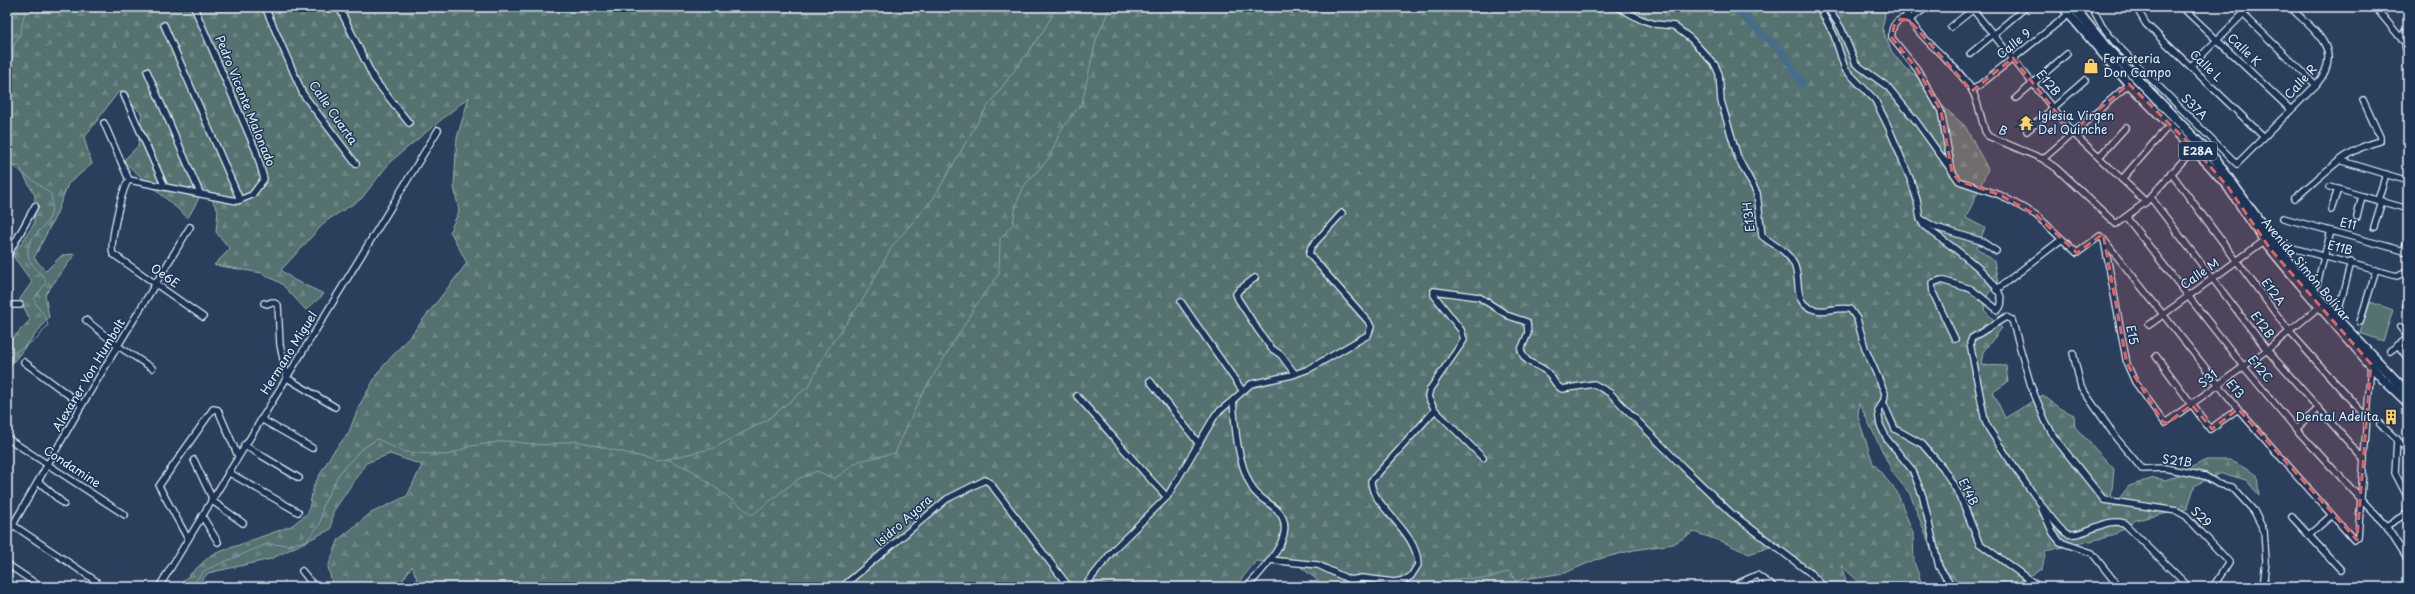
<svg xmlns="http://www.w3.org/2000/svg" width="2415" height="594" viewBox="0 0 2415 594" font-family="'Playpen Sans',sans-serif">
  <style>
    .forest { fill: url(#forest-firs); stroke: #9eb1b4 }
    .park { fill: #55716f; stroke: #9eb1b4 }
    .lines { fill: none; stroke-linecap: round; stroke-linejoin: round }
    .stream { stroke: #86a2b7; stroke-width: 1 }
    .river { stroke: #446e8c; stroke-width: 7 }
    .minor-casing { stroke: #e8f1f8; stroke-width: 8 }
    .highway-casing { stroke: #e8f1f8; stroke-width: 11 }
    .minor { stroke: #1d3557; stroke-width: 5.5 }
    .highway { stroke: #1d3557; stroke-width: 8 }
    .marked { fill: #db6466; fill-opacity: 0.2; stroke: #db6466; stroke-width: 3; stroke-dasharray: 8 5; stroke-linejoin: round }
    .labels { text-anchor: middle; stroke-width: 3; stroke-linejoin: round; paint-order: stroke }
    .shield { fill: #1d3557; stroke: #abb9c8; stroke-width: 1 }
    .shield-label { font-size: 11px; font-weight: bold; fill: #e8f1f8 }
    .street-label { font-size: 12px; fill: #e8f1f8; stroke: #1d3557 }
    .poi-label { font-size: 12px; fill: #e8f1f8; stroke: #1d3557; text-anchor: start }
  </style>
  <defs>
    <pattern id="forest-firs" width="22" height="20" patternUnits="userSpaceOnUse"><rect width="22" height="20" fill="#55716f"/><path d="M5 1l3.5 6h-7zM16 11l3.5 6h-7z" fill="#6d8684"/></pattern>
  </defs>
  <rect width="100%" height="100%" fill="#2b3e5b"/>
  <filter id="ink" filterUnits="userSpaceOnUse"><feTurbulence type="fractalNoise" baseFrequency=".025" numOctaves="2"/><feDisplacementMap in="SourceGraphic" scale="8" xChannelSelector="R" yChannelSelector="G"/><feConvolveMatrix kernelMatrix="1 2 1 2 8 2 1 2 1" color-interpolation-filters="sRGB"/></filter>
  <g filter="url(#ink)">
    <polygon class="forest" points="7,7 1883,7 1885,15 1882,28 1892,52 1905,68 1922,80 1937,101 1965,126 1988,169 1966,218 1985,228 1977,248 1994,261 1998,282 1988,294 1984,310 2002,328 1983,352 1981,365 2006,366 2008,382 1993,392 2005,418 2043,395 2059,408 2074,415 2075,427 2114,469 2110,510 2129,486 2154,478 2166,480 2206,460 2230,460 2257,475 2259,495 2246,480 2222,473 2195,485 2187,509 2136,520 2112,536 2046,551 2042,569 2010,587 2003,581 1994,587 1969,587 1962,585 1937,564 1910,494 1893,473 1859,403 1858,417 1873,463 1897,492 1913,533 1914,562 1923,587 1864,587 1841,565 1848,587 1824,587 1779,544 1749,554 1723,542 1694,532 1673,544 1634,550 1595,560 1565,573 1524,579 1496,587 1326,587 1297,564 1256,561 1235,587 420,587 412,566 398,587 333,587 328,567 339,539 371,513 407,496 422,465 390,454 366,463 333,512 331,529 271,559 208,573 196,587 181,587 184,580 211,555 291,526 308,513 314,485 331,455 349,432 359,406 379,371 412,334 467,263 450,231 459,211 454,186 457,138 469,97 391,161 361,199 326,221 281,270 294,280 324,294 306,310 282,284 262,273 214,265 230,249 216,232 218,211 205,187 188,218 123,161 138,146 142,114 119,91 84,138 92,164 68,184 56,215 34,258 46,271 62,255 75,254 45,295 49,317 7,370 7,344 30,320 20,299 32,282 13,256 34,224 35,196 19,166 7,167"/>
    <polygon class="park" points="2370,302 2393,310 2383,341 2360,333"/>
    <g class="lines">
      <g class="stream">
        <polyline points="7,79 11,70 14,45 20,34 26,7"/>
        <path d="M7,161L51,194C59,231 25,229 28,255C30,268 44,272 46,283L34,299C37,309 44,311 48,325L37,339L7,357"/>
        <polyline points="667,459 693,471 752,515 798,479 817,471 834,479 859,461 895,453 920,398 975,307 999,274 1000,239 1013,224 1016,204 1024,186 1050,157 1060,131 1082,103 1096,40 1110,7"/>
        <polyline points="190,587 205,570 267,544 291,545 307,540 320,524 323,505 339,474 359,451 377,439 404,452 448,455 471,446 506,441 543,445 577,441 659,461 714,448 767,420 809,386 826,352 862,301 893,245 933,199 983,113 1042,33 1057,7"/>
        <path d="M1439,587C1452,574 1471,580 1488,578C1495,577 1502,573 1509,571L1520,587"/>
      </g>
      <polyline class="river" points="1740,13 1783,53 1802,84"/>
      <g class="minor-casing">
        <g id="minor">
          <polyline points="265,7 303,94 356,164"/>
          <polyline points="339,7 374,79 409,123"/>
          <path d="M1618,7L1640,19L1655,24L1674,26L1691,39L1715,65L1719,74L1721,101L1738,158L1757,193L1762,236C1773,245 1787,250 1794,264C1802,280 1791,305 1816,310C1827,312 1838,307 1850,309L1857,319L1865,348L1885,393L1884,400L1878,411L1880,425L1887,439L1913,471L1923,497L1939,567L1953,587"/>
          <path d="M1819,7L1834,35L1845,69L1875,100L1888,126L1911,181L1917,200L1920,219L1924,226C1937,237 2019,288 1998,310L1971,289L1941,280L1932,283L1933,293L1955,339"/>
          <polyline points="1827,7 1841,28 1856,64 1888,87 1916,121 1959,181 2000,195 2036,215 2077,253 2100,236 2104,240 2238,409 2354,540 2358,537 2371,364"/>
          <path d="M1903,7C1917,40 1953,59 1972,90C1978,101 1981,118 1985,131L1988,136L2043,159L2056,168L2116,224L2146,202L2189,154"/>
          <polyline points="1971,7 2072,132 2146,202"/>
          <path d="M2092,7L2102,26L2117,45L2237,164L2316,85C2346,50 2314,31 2290,7"/>
          <polyline points="2136,7 2146,24 2264,137"/>
          <polyline points="2182,7 2291,110"/>
          <polyline points="2375,7 2405,43 2408,60"/>
          <path d="M1909,20L1904,18C1894,21 1891,29 1892,38L1917,69L1941,111L1952,171"/>
          <polyline points="1909,20 1927,7"/>
          <polyline points="164,25 240,200"/>
          <polyline points="1951,27 1976,7"/>
          <polyline points="2401,37 2408,28"/>
          <polyline points="1970,54 2026,7"/>
          <polyline points="2191,66 2243,14 2316,85"/>
          <polyline points="147,71 200,193"/>
          <polyline points="1972,91 2069,14"/>
          <polyline points="124,95 165,187"/>
          <polyline points="2016,98 2067,54"/>
          <polyline points="104,123 129,180"/>
          <polyline points="2027,131 2085,80"/>
          <polyline points="2099,157 2126,127"/>
          <polyline points="2043,159 2129,84"/>
          <polyline points="2342,161 2408,181"/>
          <polyline points="2171,173 2289,331 2366,417"/>
          <polyline points="2122,179 2165,130"/>
          <polyline points="129,180 237,201 252,195 264,179 256,151 194,7"/>
          <path d="M129,180C122,187 109,245 113,254L203,317"/>
          <polyline points="2330,187 2408,209"/>
          <polyline points="2151,198 2267,350 2364,460"/>
          <path d="M2294,199C2321,177 2345,149 2380,141V137L2363,100"/>
          <polyline points="2378,200 2386,174"/>
          <polyline points="2331,210 2338,189"/>
          <polyline points="2357,217 2362,196"/>
          <polyline points="2127,218 2243,366 2296,429 2386,526 2408,560"/>
          <polyline points="2283,218 2408,252"/>
          <polyline points="1921,219 1935,227 1981,241 1996,251"/>
          <polyline points="2374,227 2382,201"/>
          <polyline points="2104,240 2127,364 2135,382 2165,423 2267,350 2319,307"/>
          <polyline points="2278,249 2285,246 2397,276 2408,270"/>
          <polyline points="2404,251 2408,239"/>
          <polyline points="7,257 35,206"/>
          <polyline points="1255,278 1239,290 1236,294 1238,299 1258,330 1271,348 1281,355 1295,374"/>
          <polyline points="2317,284 2331,231"/>
          <polyline points="1996,290 2062,239"/>
          <polyline points="1181,302 1242,390"/>
          <polyline points="264,303 267,304 272,302 278,305 280,345 287,378 335,407"/>
          <polyline points="7,305 20,305"/>
          <polyline points="2406,306 2408,305"/>
          <polyline points="2339,309 2351,262"/>
          <polyline points="86,320 118,346 152,368"/>
          <polyline points="2360,322 2376,270"/>
          <polyline points="2149,325 2264,241"/>
          <polyline points="2400,327 2408,337"/>
          <polyline points="2398,345 2408,359"/>
          <polyline points="2390,351 2408,338"/>
          <polyline points="2073,353 2081,387 2117,439 2142,469 2164,468 2205,476 2218,484 2232,487 2254,511 2264,531 2266,561 2263,587"/>
          <polyline points="2156,356 2210,429 2238,409"/>
          <polyline points="24,362 82,405"/>
          <polyline points="1150,381 1199,444"/>
          <path d="M1077,396C1108,430 1136,465 1167,497"/>
          <polyline points="1883,402 1895,429 1922,444 1943,468 1960,496 1979,543 2039,587"/>
          <polyline points="261,419 312,448"/>
          <polyline points="2380,424 2408,450"/>
          <polyline points="2296,429 2318,409"/>
          <polyline points="7,438 125,515"/>
          <polyline points="2397,439 2395,473 2408,498"/>
          <polyline points="244,445 299,478"/>
          <path d="M1483,458L1435,410L1428,397L1430,389L1464,340L1461,330L1434,295V291L1479,297L1509,316L1527,322L1528,333L1521,350C1525,365 1537,363 1547,372C1553,377 1554,385 1562,389L1594,384L1610,393L1683,467L1731,513L1809,572L1824,587"/>
          <polyline points="194,460 212,498"/>
          <polyline points="228,472 298,512"/>
          <polyline points="39,482 64,504"/>
          <polyline points="211,500 243,523"/>
          <polyline points="2042,509 2053,533 2060,542 2092,553 2119,587"/>
          <polyline points="202,516 218,542"/>
          <polyline points="2292,517 2341,570"/>
          <polyline points="13,525 96,581"/>
          <polyline points="2386,526 2408,513"/>
          <polyline points="7,535 82,405 190,227"/>
          <polyline points="2309,535 2332,515"/>
          <polyline points="188,539 159,486 213,409 218,410 238,456"/>
          <path d="M1270,560L1318,565L1350,580L1362,578L1394,582L1405,580L1411,576L1418,565C1418,531 1371,506 1371,481L1435,410"/>
          <polyline points="7,564 41,587"/>
          <polyline points="302,571 315,587"/>
          <polyline points="159,587 438,130"/>
          <polyline points="842,587 947,499 985,480 990,483 1069,587"/>
          <polyline points="1084,587 1115,548 1167,497 1216,414 1233,400"/>
          <path d="M1247,587C1262,570 1301,533 1277,510C1269,502 1256,497 1251,486C1237,459 1235,428 1233,400L1251,384L1292,375L1309,369L1368,335L1371,327L1368,321L1309,254L1311,247L1342,213"/>
          <polyline points="1730,587 1757,575 1774,587"/>
          <path d="M2189,587L2124,523C2105,517 2085,537 2068,534C2057,532 1998,443 1989,429L1985,421L1970,343L1972,338L2006,317L2012,320L2031,386L2045,420L2054,437L2104,500L2177,511L2186,516L2229,562L2213,587"/>
        </g>
      </g>
      <g class="highway-casing">
        <g id="highway">
          <polyline points="2063,7 2129,84 2211,167 2228,187 2266,243 2300,284 2382,378 2408,403"/>
          <polyline points="2074,7 2107,48 2215,159 2288,261 2345,327 2408,393"/>
        </g>
      </g>
      <use href="#minor" class="minor"/>
      <use href="#highway" class="highway"/>
    </g>
  </g>
  <path class="marked" d="M1900,19L1909,20L1972,91L2013,58L2072,132L2129,84L2194,148L2228,187L2271,250L2371,364L2357,540L2238,409L2212,429L2192,405L2167,423L2163,422L2127,364L2103,234L2077,253L2036,215L2000,195L1959,181L1952,172L1941,111L1917,69L1892,38L1894,26Z"/>
  <defs>
    <g id="shop-bare" transform="scale(1.2)"><path d="M-5-2.5h2.3a2.7 3.5 0 0 1 5.4 0H5L5.5 6h-11ZM-1.5-2.5h3a1.5 2.3 0 0 0-3 0Z" fill="#ffd166" stroke="#1d3557" stroke-width="2.5" paint-order="stroke"/></g>
    <g id="temple-bare" transform="scale(1.2)"><path d="M0-6L5-2H3V0L6.5 2.5H4V6H1.5V3h-3V6H-4V2.5H-6.5L-3 0V-2H-5Z" fill="#ffd166" stroke="#1d3557" stroke-width="2.5" paint-order="stroke"/></g>
    <g id="building-bare" transform="scale(1.2)"><path d="M-4-6H4V6H1V3H-1V6H-4ZM-2.5-4.3h1.7v1.8h-1.7ZM.8-4.3h1.7v1.8H.8ZM-2.5-1h1.7V.8h-1.7ZM.8-1h1.7V.8H.8Z" fill="#ffd166" stroke="#1d3557" stroke-width="2.5" paint-order="stroke"/></g>
  </defs>
  <g fill-rule="evenodd">
    <use href="#shop-bare" x="2091" y="66"/>
    <use href="#temple-bare" x="2026" y="123"/>
    <use href="#building-bare" x="2391" y="417"/>
  </g>
  <g class="labels">
    <rect class="shield" x="2179" y="142" width="38" height="18" rx="3"/>
    <g class="shield-label">
      <text x="2198" y="155">E28A</text>
    </g>
    <g class="street-label">
      <text transform="translate(2014 44) rotate(-39)" y="4">Calle 9</text>
      <text transform="translate(2244 50) rotate(44)" y="4">Calle K</text>
      <text transform="translate(2206 66) rotate(44)" y="4">Calle L</text>
      <text transform="translate(2301 82) rotate(-48)" y="4">Calle R</text>
      <text transform="translate(2048 83) rotate(50)" y="4">E12B</text>
      <text transform="translate(245 101) rotate(68)" y="4">Pedro Vicente Malonado</text>
      <text transform="translate(2194 107) rotate(45)" y="4">S37A</text>
      <text transform="translate(333 113) rotate(55)" y="4">Calle Cuarta</text>
      <text transform="translate(2003 131) rotate(24)" y="4">B</text>
      <text transform="translate(1749 217) rotate(-97)" y="4">E13H</text>
      <text transform="translate(2348 224) rotate(13)" y="4">E11</text>
      <text transform="translate(2340 248) rotate(14)" y="4">E11B</text>
      <text transform="translate(2306 270) rotate(50)" y="4">Avenida Simón Bolívar</text>
      <text transform="translate(2200 274) rotate(-35)" y="4">Calle M</text>
      <text transform="translate(165 276) rotate(35)" y="4">Oe6E</text>
      <text transform="translate(2273 292) rotate(53)" y="4">E12A</text>
      <text transform="translate(2262 325) rotate(53)" y="4">E12B</text>
      <text transform="translate(2132 335) rotate(78)" y="4">E15</text>
      <text transform="translate(289 353) rotate(-58)" y="4">Hermano Miguel</text>
      <text transform="translate(2260 369) rotate(50)" y="4">E12C</text>
      <text transform="translate(89 375) rotate(-59)" y="4">Alexaner Von Humbolt</text>
      <text transform="translate(2208 379) rotate(-37)" y="4">S31</text>
      <text transform="translate(2235 389) rotate(50)" y="4">E13</text>
      <text transform="translate(2177 461) rotate(8)" y="4">S21B</text>
      <text transform="translate(72 467) rotate(33)" y="4">Condamine</text>
      <text transform="translate(1968 492) rotate(64)" y="4">E14B</text>
      <text transform="translate(2201 517) rotate(44)" y="4">S29</text>
      <text transform="translate(904 521) rotate(-41)" y="4">Isidro Ayora</text>
    </g>
    <g class="poi-label">
      <text x="2103" y="63">Ferreteria<tspan x="2103" dy="14">Don Campo</tspan></text>
      <text x="2038" y="120">Iglesia Virgen<tspan x="2038" dy="14">Del Quinche</tspan></text>
      <text x="2379" y="421" text-anchor="end">Dental Adelita</text>
    </g>
  </g>
  <rect width="2415" height="594" fill="none" stroke="#1d3557" stroke-width="24"/>
  <rect x="12" y="12" width="2391" height="570" fill="none" stroke="#e8f1f8" stroke-width="1.5" filter="url(#ink)"/>
</svg>
